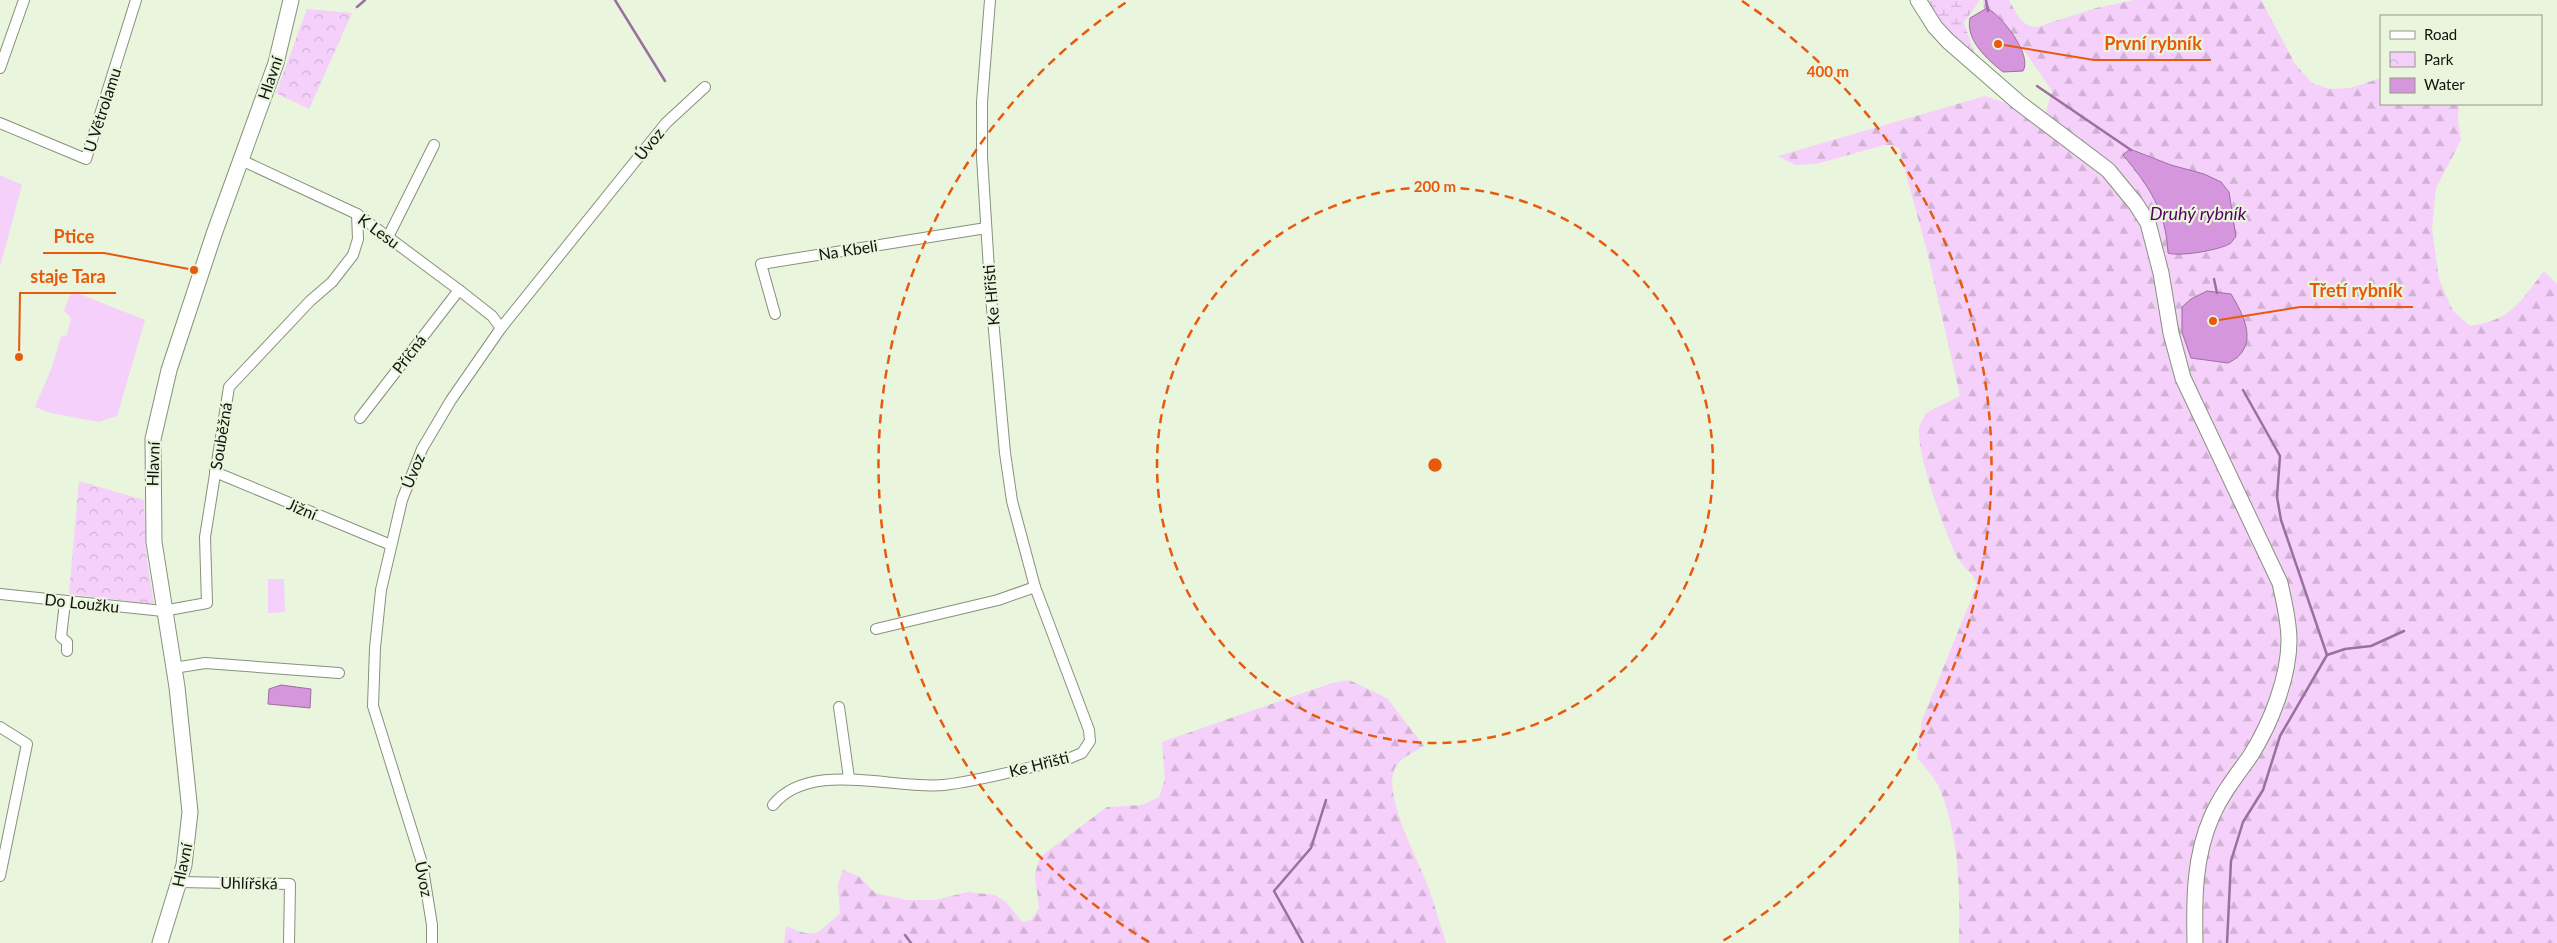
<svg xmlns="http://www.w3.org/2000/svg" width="2557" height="943" viewBox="0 0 2557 943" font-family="Lato,sans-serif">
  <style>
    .grass { fill: #f5d0fa }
    .forest { fill: url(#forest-firs); fill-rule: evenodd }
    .wetland { fill: url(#wetland-marsh) }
    .park { fill: url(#park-crowns) }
    .water { fill: #d696de; stroke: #9b6f9f }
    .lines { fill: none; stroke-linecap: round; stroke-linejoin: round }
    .stream { stroke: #9b6f9f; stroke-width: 2.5 }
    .street-casing { stroke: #87917c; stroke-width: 12 }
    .secondary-casing { stroke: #87917c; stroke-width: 17 }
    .street { stroke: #fff; stroke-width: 10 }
    .secondary { stroke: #fff; stroke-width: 15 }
    .ring { fill: none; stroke: #e8590c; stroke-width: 2.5; stroke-dasharray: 9 6 }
    .labels { text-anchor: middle; stroke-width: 4.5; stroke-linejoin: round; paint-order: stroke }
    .street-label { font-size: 16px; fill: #10140c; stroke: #e9f5dd }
    .water-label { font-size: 18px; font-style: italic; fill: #560261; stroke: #e9f5dd }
    .centre { fill: #e8590c; stroke: #e9f5dd; stroke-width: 2.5 }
    .ring-label { font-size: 15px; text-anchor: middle; font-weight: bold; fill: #e8590c; stroke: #e9f5dd; stroke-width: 4.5; stroke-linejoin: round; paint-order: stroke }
    .leader { fill: none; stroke: #e8590c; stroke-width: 2 }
    .callout-dot { fill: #e8590c; stroke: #e9f5dd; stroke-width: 2 }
    .callout-label { font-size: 18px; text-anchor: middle; font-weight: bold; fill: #e8590c; stroke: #e9f5dd; stroke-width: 4.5; stroke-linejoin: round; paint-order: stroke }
  </style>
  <defs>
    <pattern id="forest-firs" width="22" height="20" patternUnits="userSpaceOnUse" patternTransform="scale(1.25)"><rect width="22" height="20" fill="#f5d0fa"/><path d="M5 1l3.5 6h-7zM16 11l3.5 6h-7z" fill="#d1b2d5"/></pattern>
    <pattern id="wetland-marsh" width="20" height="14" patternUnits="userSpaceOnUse" patternTransform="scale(1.25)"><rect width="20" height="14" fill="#f5d0fa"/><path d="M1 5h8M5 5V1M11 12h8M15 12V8" fill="none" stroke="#d1b2d5"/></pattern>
    <pattern id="park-crowns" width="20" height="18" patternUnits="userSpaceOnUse" patternTransform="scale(1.25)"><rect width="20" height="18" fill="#f5d0fa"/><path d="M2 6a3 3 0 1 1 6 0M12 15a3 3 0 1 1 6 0" fill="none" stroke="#d1b2d5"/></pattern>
  </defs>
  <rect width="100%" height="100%" fill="#e9f5dd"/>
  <g class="grass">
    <polygon points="0,175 22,185 0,267"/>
    <polygon points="77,293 145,320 117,416 99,422 51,413 35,407 52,367 61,337 67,335 71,318 64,311 70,295"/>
    <polygon points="268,579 284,579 285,612 268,613"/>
  </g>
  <g class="forest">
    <path d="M1983,0H2009C2016,12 2021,27 2037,27L2096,8L2134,0H2261L2295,64L2312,83L2329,89L2350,88L2381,78V104H2459L2458,121L2461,140L2436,188L2432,229L2439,279L2453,311L2470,326C2511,321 2520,302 2544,271L2557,284V943H2200L2202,871L2216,819L2272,728L2291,607L2189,376L2153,221L2045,115L2052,91L2016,39L1987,8L1984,9ZM2133,149L2171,165L2204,174L2168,253C2165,211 2149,186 2123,155ZM2207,291L2213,293L2248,336L2245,350L2228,363Z"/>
    <path d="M1985,96L2015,106L2104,174L2120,191L2142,225L2155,274L2165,334L2274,585L2283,640L2273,696L2246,752L2220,786L2189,943H1959C1960,890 1960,835 1938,785C1933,776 1924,766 1917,758L1922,720L1977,585C1974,573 1962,567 1957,557C1945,533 1918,457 1919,431C1919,425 1923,419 1926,413L1960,396L1928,255L1899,148L1892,145H1884L1816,164L1795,165L1778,156Z"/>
    <path d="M1349,680L1387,698L1424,746C1414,752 1399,758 1394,770C1384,797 1417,858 1427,884C1434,903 1440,923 1446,943H784L786,926C817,940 817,934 840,913L838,884L843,870L860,877L875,893L907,900H935L968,892L995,895L1006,902L1022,922L1031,920L1039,908L1035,874L1040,857L1107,807L1142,805L1159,797L1165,779L1162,742L1332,683Z"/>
  </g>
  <path class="wetland" d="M1929,0H1980L1964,23L1975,54C1960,45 1928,19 1929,0Z"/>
  <g class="park">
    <polygon points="307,9 352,13 309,109 276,93"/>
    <polygon points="79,481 144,500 146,553 154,604 69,594"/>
  </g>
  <g class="water">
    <path d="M1987,8C2001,15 2033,55 2023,71L2003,72C1988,60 1965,40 1970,18Z"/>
    <path d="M2130,149L2171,165L2204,174L2221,182L2229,192L2236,237C2235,237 2231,243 2231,243C2221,250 2179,257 2168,253C2166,211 2149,186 2123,155Z"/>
    <path d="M2207,291L2231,294C2245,317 2260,348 2228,363L2191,358L2182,332V307L2191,299Z"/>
    <polygon points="281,685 311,689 310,708 268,704 269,689"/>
  </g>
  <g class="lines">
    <g class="stream">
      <polyline points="615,0 665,81"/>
      <polyline points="1986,0 1988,11"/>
      <polyline points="357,7 365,0"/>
      <polyline points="2037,86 2131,150"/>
      <polyline points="2214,279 2217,293"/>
      <polyline points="2327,655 2345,649 2371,646 2404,631"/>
      <polyline points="905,935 911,943"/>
      <polyline points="1303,943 1274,891 1311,848 1326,800"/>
      <polyline points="2227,943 2231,861 2243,822 2263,790 2280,736 2327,655 2281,520 2277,497 2280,456 2243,390"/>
    </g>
    <g class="street-casing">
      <g id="street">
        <polyline points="0,68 24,0"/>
        <polyline points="0,123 86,159 136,0"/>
        <polyline points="241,160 357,214 459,290 492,316 501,328"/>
        <polyline points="388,237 434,145"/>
        <polyline points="775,314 761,264 986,228"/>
        <polyline points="360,418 459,290"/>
        <polyline points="215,472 391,545"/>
        <polyline points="0,594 163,611 207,603 205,537 229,387 310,301 332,282 353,255 358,239 357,214"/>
        <polyline points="65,602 61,637 67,642 67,651"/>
        <polyline points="876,629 998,600 1035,587"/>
        <polyline points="174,668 205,663 339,673"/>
        <polyline points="839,707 849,778"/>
        <polyline points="0,727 27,744 0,876"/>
        <path d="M773,805C810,759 894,790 944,785C986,780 1029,767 1070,758L1082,753L1090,741L1089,730L1035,587L1012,501L1005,453L990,286L982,157V102L990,0"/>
        <polyline points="180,882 290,884 289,943"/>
        <polyline points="432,943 432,925 422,863 373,706 375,648 381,590 402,500 422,449 451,400 501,328 666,123 705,87"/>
      </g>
    </g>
    <g class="secondary-casing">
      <g id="secondary">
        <path d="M1918,0L1935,27L1948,41L2018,102L2108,170L2136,204L2148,223L2161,273L2171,333L2183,378L2280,583C2284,602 2289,621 2289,640C2289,677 2271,723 2251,755C2237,775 2222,793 2212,816C2194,856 2194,900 2195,943"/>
        <polyline points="160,943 184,865 190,812 177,687 154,542 153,439 169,370 214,234 276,63 291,0"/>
      </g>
    </g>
    <use href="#street" class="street"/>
    <use href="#secondary" class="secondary"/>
  </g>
  <g class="ring">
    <circle cx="1435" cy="465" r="278"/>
    <path d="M1149 942A556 556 0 0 1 1128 1M1742 1A556 556 0 0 1 1721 942"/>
  </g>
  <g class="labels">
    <g class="street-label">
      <text transform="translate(270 78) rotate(-71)" y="6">Hlavní</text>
      <text transform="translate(102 110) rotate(-72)" y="6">U Větrolamu</text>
      <text transform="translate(649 144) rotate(-51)" y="6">Úvoz</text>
      <text transform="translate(379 231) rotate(36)" y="6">K Lesu</text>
      <text transform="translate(848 250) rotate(-9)" y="6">Na Kbeli</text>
      <text transform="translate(991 295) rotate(-95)" y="6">Ke Hřišti</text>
      <text transform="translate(409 354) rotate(-52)" y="6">Příčná</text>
      <text transform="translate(221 436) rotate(-81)" y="6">Souběžná</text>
      <text transform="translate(153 464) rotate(-88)" y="6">Hlavní</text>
      <text transform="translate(413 471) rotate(-68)" y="6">Úvoz</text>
      <text transform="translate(302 509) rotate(23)" y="6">Jižní</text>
      <text transform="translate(82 603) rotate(6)" y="6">Do Loužku</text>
      <text transform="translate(1039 764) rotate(-14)" y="6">Ke Hřišti</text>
      <text transform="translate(182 865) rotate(-78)" y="6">Hlavní</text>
      <text transform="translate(424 879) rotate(79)" y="6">Úvoz</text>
      <text transform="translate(249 883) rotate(1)" y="6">Uhlířská</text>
    </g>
    <g class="water-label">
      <text x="2198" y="220">Druhý rybník</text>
    </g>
  </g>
  <circle cx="1435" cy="465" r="8" class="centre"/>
  <g class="ring-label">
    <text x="1828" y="77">400 m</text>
    <text x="1435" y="192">200 m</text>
  </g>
  <path class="leader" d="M1998 44L2094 60H2211M194 270L104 253H43M19 357L20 293H116M2213 321L2300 307H2413"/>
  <g class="callout-dot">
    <circle cx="1998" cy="44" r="5"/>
    <circle cx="194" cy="270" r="5"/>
    <circle cx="19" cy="357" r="5"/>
    <circle cx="2213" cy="321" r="5"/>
  </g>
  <g class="callout-label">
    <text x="2153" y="50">První rybník</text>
    <text x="74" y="243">Ptice</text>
    <text x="68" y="283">staje Tara</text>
    <text x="2356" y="297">Třetí rybník</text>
  </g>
  <rect x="2380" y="15" width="162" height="90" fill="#e9f5dd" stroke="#929b89"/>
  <rect x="2390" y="31" width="25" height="8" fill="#ffffff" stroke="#929b89"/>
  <text x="2424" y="40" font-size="15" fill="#10140c">Road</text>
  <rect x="2390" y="52" width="25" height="15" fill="url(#park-crowns)" stroke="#929b89"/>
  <text x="2424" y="65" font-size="15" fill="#10140c">Park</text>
  <rect x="2390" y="78" width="25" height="15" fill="#d696de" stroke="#929b89"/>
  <text x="2424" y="90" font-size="15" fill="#10140c">Water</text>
</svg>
